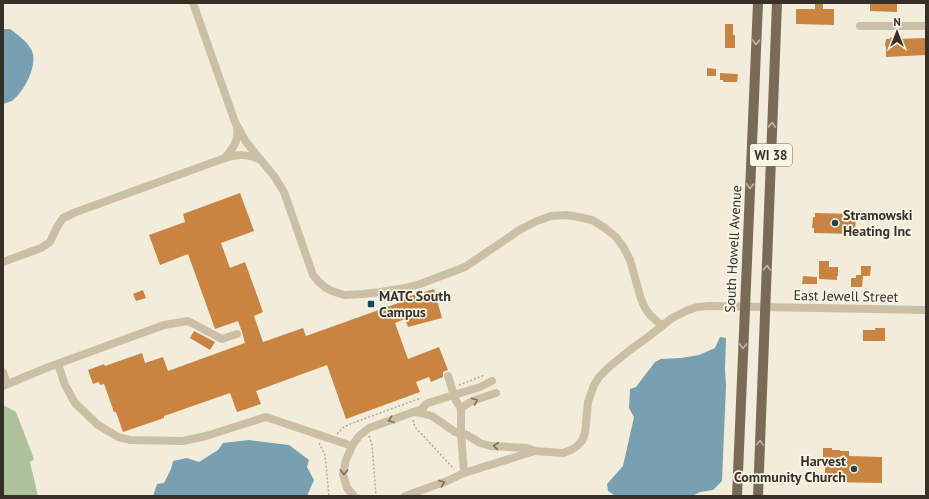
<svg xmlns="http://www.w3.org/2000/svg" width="929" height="499" viewBox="0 0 929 499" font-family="'PT Sans',sans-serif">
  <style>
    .green { fill: #abc29a }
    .water { fill: #79a0b0 }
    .building { fill: #c98442 }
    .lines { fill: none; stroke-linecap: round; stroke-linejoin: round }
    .path { stroke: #b6aa90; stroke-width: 1.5; stroke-dasharray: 2 2; stroke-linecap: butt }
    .minor { stroke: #cbc0a6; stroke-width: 8 }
    .major { stroke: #796b58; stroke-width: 10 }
    .oneway { stroke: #c0b7a7 }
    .oneway2 { stroke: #7a7160 }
    .poi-dot { fill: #1c4659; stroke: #faf6e7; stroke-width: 1.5 }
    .labels { text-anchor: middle; stroke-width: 3.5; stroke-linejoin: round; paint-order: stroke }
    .shield { fill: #faf6e7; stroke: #726b61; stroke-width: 1 }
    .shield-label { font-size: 13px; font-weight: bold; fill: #373027 }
    .poi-label { font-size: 14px; font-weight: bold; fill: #373027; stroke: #faf6e7; text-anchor: start }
    .street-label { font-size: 14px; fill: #373027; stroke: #faf6e7 }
  </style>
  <rect width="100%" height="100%" fill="#f2eddb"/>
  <polygon class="green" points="3,405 16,412 34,459 30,462 38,496 3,496"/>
  <g class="water">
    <path d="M3,29H10C17,34 29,43 32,51C38,65 24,92 12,101C9,102 6,103 3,104Z"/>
    <polygon points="720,337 726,338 725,369 726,386 722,481 713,490 700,492 692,496 614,495 608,491 607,484 623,466 634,417 629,408 630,389 636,387 655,362 661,359 681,358 699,355 715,348"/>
    <polygon points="249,440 289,445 309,460 307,467 314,480 307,496 153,496 157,484 164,483 171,469 173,461 187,458 199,462 218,450 223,443"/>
  </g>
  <g class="building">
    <polygon points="815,3 823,3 823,9 834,9 834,25 796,24 796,9 815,9"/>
    <polygon points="870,3 897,3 897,12 870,11"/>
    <polygon points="725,24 733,24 733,35 735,35 735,48 725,48"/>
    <polygon points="891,37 893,39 897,39 926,38 926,55 886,57 886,47 885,45 886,39 889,39"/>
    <polygon points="707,68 716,69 716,76 707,76"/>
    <polygon points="720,73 738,74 737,82 723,82 723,80 720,80"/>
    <polygon points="240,193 254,231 221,243 230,268 245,262 263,312 254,316 263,342 303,328 306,336 401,302 400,299 434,289 442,318 408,327 405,319 395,323 408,359 439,347 448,370 443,372 443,377 431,382 429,377 416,382 420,392 346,419 327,365 256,391 261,404 237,412 230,393 164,416 164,418 123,432 116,412 114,412 104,384 100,385 99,382 93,384 88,370 104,364 105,366 142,353 145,363 163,357 168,371 245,343 242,332 238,321 215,329 188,254 160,265 149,235 185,222 183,214"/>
    <polygon points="815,213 856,214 855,234 814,233 814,228 812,228 813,217 815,217"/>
    <polygon points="819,261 829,261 829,267 838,267 838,276 837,276 837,280 819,279"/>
    <polygon points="861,266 871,266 870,276 863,276 862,287 851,287 851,278 856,278 856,275 861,275"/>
    <polygon points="803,276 817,277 817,284 802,284"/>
    <polygon points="143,290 146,298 136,301 133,294"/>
    <polygon points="875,328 885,328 885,341 863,341 863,330 875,330"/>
    <polygon points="194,331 215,342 210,350 190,338"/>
    <polygon points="823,448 832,448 832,450 840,450 840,451 849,451 849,456 882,457 882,483 825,482 825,457 823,457"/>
  </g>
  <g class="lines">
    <g class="path">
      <polyline points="459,385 485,375"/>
      <polyline points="413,420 415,427 454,469"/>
      <polyline points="337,434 344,427 350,424 421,398"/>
      <polyline points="369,436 372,445 376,496"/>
      <polyline points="319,443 325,455 329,496"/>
    </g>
    <g class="minor">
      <polyline points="193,3 235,122 246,142 274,176 284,192 313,275 319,282 326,288 332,291 344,295 362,294 381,292 405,288 420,284 465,267 521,229 537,221 551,216 566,215 579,217 592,220 605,228 616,237 624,248 630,260 641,299 645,308 650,315 662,326"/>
      <polyline points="860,26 926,26"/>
      <path d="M225,158C239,154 246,154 259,159"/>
      <path d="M3,262L41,248L50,242L57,227L63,218L76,212L225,158C233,148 239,141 237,128"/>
      <polyline points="58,364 65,385 75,403 98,425 118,437 130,440 183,441 206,436 266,417 352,446"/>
      <polyline points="3,372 7,384"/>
      <polyline points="448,376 456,401 461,408"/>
      <polyline points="3,386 46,368 164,325 188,321 222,339 237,334"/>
      <polyline points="413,412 421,413 432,416 455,432 467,435 480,443 491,446 527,448 535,451 563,453 571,450 577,446 582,441 585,433 588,402 594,385 599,377 609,367 630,350 648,337 672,318 686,311 697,307 710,306 926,310"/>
      <polyline points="464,473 461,434 461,408 472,401 496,393"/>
      <polyline points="354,496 347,488 343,474 346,460 352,446 359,436 369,428 422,409 425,405 428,403 480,387 492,381"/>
      <polyline points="405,496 447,481 464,473 535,451"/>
    </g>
    <g class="major">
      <polyline points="737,496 758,3"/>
      <polyline points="758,496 777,3"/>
    </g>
  </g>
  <defs><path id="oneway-chevron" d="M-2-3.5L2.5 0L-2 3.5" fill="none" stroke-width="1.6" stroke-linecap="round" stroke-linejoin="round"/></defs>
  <g class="oneway">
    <use href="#oneway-chevron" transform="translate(756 42) rotate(92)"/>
    <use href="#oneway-chevron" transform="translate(772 125) rotate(-88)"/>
    <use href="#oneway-chevron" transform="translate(750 186) rotate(92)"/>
    <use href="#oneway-chevron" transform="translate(767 268) rotate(-88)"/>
    <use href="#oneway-chevron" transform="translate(743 346) rotate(92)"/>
    <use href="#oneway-chevron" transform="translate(760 443) rotate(-87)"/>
  </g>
  <g class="oneway2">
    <use href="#oneway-chevron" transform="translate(475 401) rotate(-22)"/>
    <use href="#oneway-chevron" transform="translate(391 420) rotate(160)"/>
    <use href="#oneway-chevron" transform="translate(496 446) rotate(-174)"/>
    <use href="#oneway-chevron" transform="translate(344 472) rotate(90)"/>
    <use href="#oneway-chevron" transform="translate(442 483) rotate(-21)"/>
  </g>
  <g class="poi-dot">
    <circle cx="835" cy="223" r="4"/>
    <rect x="367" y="300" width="8" height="8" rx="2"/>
    <circle cx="854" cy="469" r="4"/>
  </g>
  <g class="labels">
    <rect class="shield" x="750" y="144" width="42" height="22" rx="3"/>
    <g class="shield-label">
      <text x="771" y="160">WI 38</text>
    </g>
    <g class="poi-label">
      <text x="843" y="220">Stramowski<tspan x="843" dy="16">Heating Inc</tspan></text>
      <text x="379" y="301">MATC South<tspan x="379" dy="16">Campus</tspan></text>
      <text x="846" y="466" text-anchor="end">Harvest<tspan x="846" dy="16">Community Church</tspan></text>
    </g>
    <g class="street-label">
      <text transform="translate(733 249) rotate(-87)" y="5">South Howell Avenue</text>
      <text transform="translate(846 296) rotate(1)" y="5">East Jewell Street</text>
    </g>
  </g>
  <rect width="929" height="499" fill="none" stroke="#373027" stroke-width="8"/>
  <g transform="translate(897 32)" stroke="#faf6e7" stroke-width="3" paint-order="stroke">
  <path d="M0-3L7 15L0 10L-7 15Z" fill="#373027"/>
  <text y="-6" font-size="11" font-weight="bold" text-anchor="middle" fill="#373027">N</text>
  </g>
</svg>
